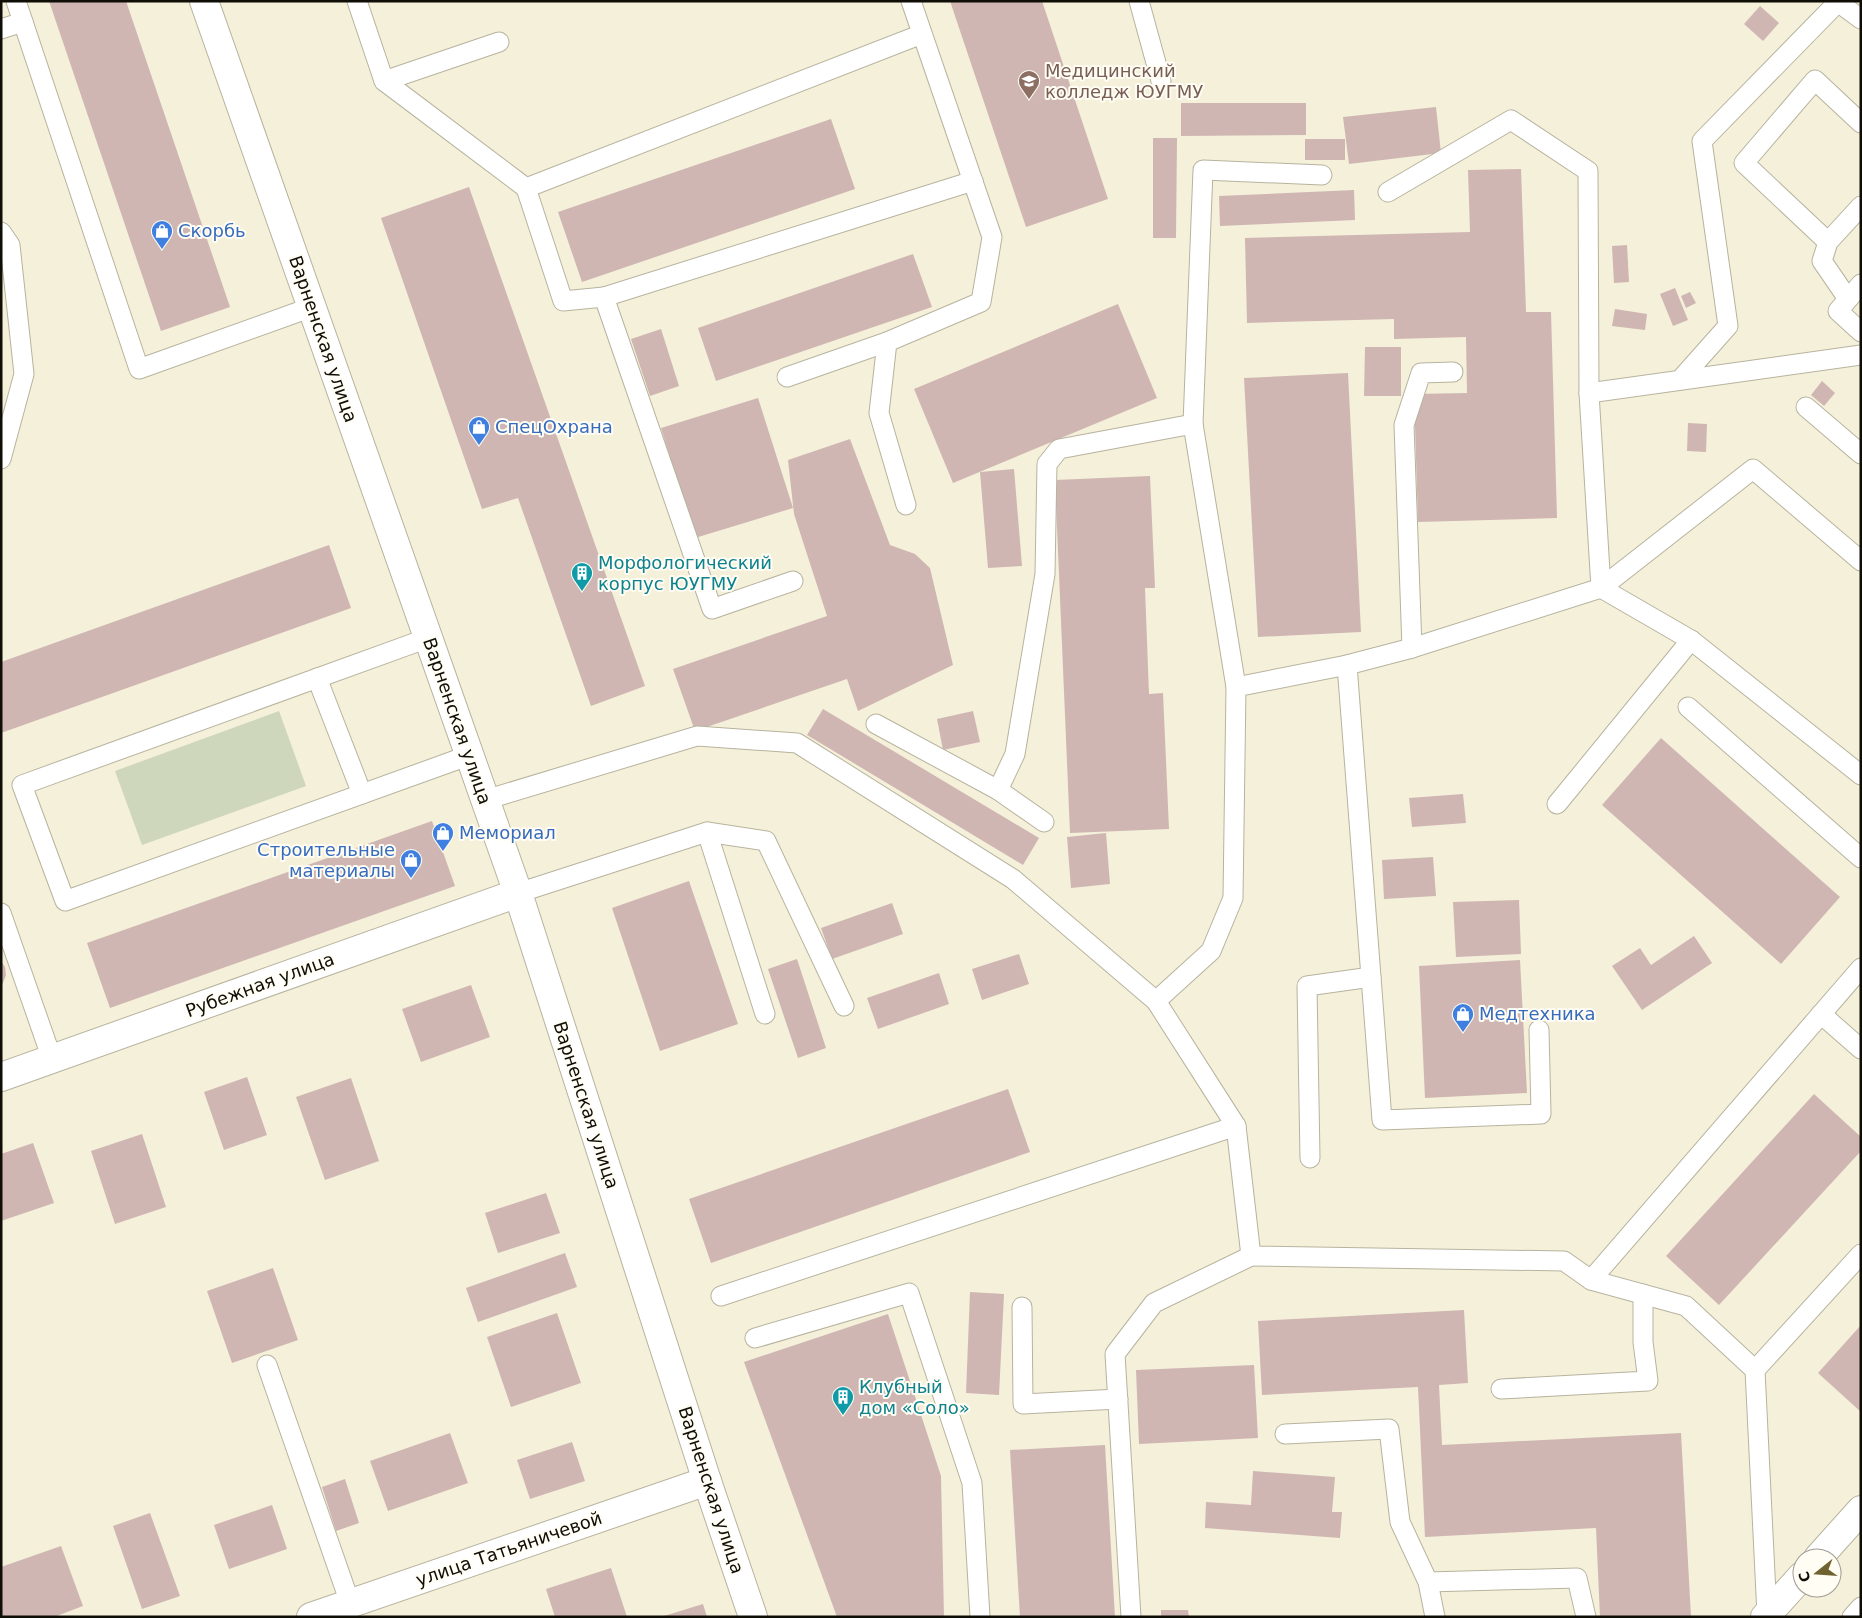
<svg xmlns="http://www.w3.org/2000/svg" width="1862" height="1618" viewBox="0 0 1862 1618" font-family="'DejaVu Sans',sans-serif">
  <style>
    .green { fill: #ced6bc }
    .building { fill: #cfb6b2 }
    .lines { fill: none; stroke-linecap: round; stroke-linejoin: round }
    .service-casing { stroke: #b7b39e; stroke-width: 21 }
    .minor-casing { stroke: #b7b39e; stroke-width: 30 }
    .service { stroke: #fff; stroke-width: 19 }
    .minor { stroke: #fff; stroke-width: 28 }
    .labels { text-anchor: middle; stroke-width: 4; stroke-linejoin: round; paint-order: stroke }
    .education-label { font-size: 18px; fill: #785e54; stroke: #fffdf4; text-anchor: start }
    .shop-label { font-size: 18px; fill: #366cbe; stroke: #fffdf4; text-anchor: start }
    .street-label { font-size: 18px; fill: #0e0d06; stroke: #fffdf4 }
    .culture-label { font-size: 18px; fill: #0d838f; stroke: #fffdf4; text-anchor: start }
  </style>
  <rect width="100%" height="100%" fill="#f5f0da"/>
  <polygon class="green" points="279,711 306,786 142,845 115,771"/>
  <g class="building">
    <polygon points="49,1 126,1 230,307 161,331"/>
    <polygon points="950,1 1042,1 1108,199 1026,227"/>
    <polygon points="1760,6 1779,23 1763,41 1744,24"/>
    <polygon points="1181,103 1306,103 1306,135 1181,136"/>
    <polygon points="1436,107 1441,153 1349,164 1343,117"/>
    <polygon points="831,119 855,189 582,282 558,212"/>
    <polygon points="1153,138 1177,138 1176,238 1153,238"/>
    <rect x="1305" y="139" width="40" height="21"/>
    <polygon points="1521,169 1526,312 1551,312 1557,518 1418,522 1414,394 1467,393 1466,337 1394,339 1394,319 1247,323 1245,238 1470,232 1468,170"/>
    <polygon points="469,187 645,686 591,706 518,498 482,509 381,218"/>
    <polygon points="1354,190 1355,220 1220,226 1219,196"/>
    <polygon points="1627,245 1629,282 1614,283 1612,246"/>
    <polygon points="913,254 932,307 716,381 698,328"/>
    <polygon points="1675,288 1688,320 1673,326 1660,294"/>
    <polygon points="1690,292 1696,303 1686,308 1681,296"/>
    <polygon points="1118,304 1157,398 953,483 914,389"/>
    <polygon points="1615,309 1647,314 1645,330 1612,326"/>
    <polygon points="661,329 679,386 650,396 631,339"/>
    <polygon points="1365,347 1401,347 1401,396 1364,396"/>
    <polygon points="1348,373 1361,632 1258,637 1244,378"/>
    <polygon points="1822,381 1835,393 1824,406 1811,395"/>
    <polygon points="758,398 793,508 695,538 661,428"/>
    <polygon points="1688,423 1707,424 1706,452 1687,451"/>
    <polygon points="850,439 890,545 915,554 930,568 953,665 858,711 847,679 695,731 673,669 827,616 794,514 788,460"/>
    <polygon points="1014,469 1022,566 988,568 980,472"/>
    <polygon points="1150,476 1155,588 1145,588 1149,694 1163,693 1169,829 1070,833 1055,480"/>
    <polygon points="329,545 351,608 1,733 1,662"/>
    <polygon points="823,709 1039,838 1023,865 807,735"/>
    <polygon points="973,711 980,742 943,750 937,719"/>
    <polygon points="1661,738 1840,897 1781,964 1602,805"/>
    <polygon points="1463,794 1466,823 1412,827 1409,798"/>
    <polygon points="432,821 455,886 110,1008 87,943"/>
    <polygon points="1106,833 1110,884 1071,888 1067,837"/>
    <polygon points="1433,857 1436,896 1384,899 1382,860"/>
    <polygon points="689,881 738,1024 660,1051 612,908"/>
    <polygon points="1519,900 1521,954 1456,957 1453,902"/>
    <polygon points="892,903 903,934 832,959 821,928"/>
    <polygon points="1694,936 1712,963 1642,1010 1612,966 1640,948 1651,965"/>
    <polygon points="1019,954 1029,984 982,1000 972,969"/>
    <polygon points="797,959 826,1048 798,1058 768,969"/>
    <polygon points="1520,960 1527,1093 1425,1098 1419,966"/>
    <polygon points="1,961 5,967 6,975 1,988"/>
    <polygon points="939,973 949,1004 878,1029 867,998"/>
    <polygon points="471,985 490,1037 421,1062 402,1009"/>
    <polygon points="247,1077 267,1135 224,1150 204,1092"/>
    <polygon points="351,1078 379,1161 325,1180 296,1097"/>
    <polygon points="1008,1089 1030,1152 711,1263 689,1199"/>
    <polygon points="1814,1094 1861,1137 1861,1151 1719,1305 1666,1256"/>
    <polygon points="142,1134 166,1207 115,1224 91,1151"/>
    <polygon points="33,1143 54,1203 1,1221 1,1154"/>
    <polygon points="546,1193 560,1233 498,1253 485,1213"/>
    <polygon points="565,1253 577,1287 478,1322 466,1288"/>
    <polygon points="273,1268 298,1340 232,1363 207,1291"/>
    <polygon points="970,1292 1004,1294 999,1395 966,1393"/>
    <polygon points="1464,1310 1468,1383 1439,1385 1442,1445 1681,1433 1691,1617 1600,1617 1596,1528 1425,1537 1418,1387 1262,1395 1258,1321"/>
    <polygon points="557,1313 581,1383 511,1407 487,1337"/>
    <polygon points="888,1314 941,1476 944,1617 837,1617 744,1362"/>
    <polygon points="1861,1325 1861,1412 1818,1373"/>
    <polygon points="1254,1365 1258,1438 1139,1444 1136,1370"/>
    <polygon points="450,1433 468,1483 388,1511 370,1461"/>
    <polygon points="572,1442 585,1481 530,1499 517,1460"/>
    <polygon points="1105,1445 1115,1617 1020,1617 1010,1450"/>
    <polygon points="1253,1471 1335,1477 1332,1512 1342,1512 1340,1538 1205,1528 1206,1502 1251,1505"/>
    <polygon points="345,1479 359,1523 336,1531 322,1487"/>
    <polygon points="272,1505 287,1549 229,1569 214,1525"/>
    <polygon points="150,1513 180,1596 142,1609 113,1526"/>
    <polygon points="61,1546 83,1606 54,1617 2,1617 1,1567"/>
    <polygon points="611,1568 627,1617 555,1617 546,1589"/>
    <polygon points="703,1604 707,1617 664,1617 664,1616"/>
    <polygon points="1161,1610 1188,1610 1189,1617 1161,1617"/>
  </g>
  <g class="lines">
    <g class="service-casing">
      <g id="service">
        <polyline points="16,1 139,369 312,307"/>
        <polyline points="357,1 384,81 526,188"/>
        <polyline points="1139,1 1161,81"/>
        <polyline points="1,29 23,22"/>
        <polyline points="384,81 499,42"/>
        <polyline points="1388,192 1511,120 1588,171 1589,393 1601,588"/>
        <polyline points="1,232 10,245 24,374 1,459"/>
        <polyline points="1828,242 1744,163 1815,80 1861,123"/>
        <polyline points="1861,284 1838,311 1861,332"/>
        <polyline points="604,297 563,301 526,188 922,34"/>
        <polyline points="1848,299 1822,261 1828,242 1861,206"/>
        <polyline points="787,377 887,342"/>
        <polyline points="1680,380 1728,326 1702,141 1838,2 1861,19"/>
        <polyline points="1589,393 1861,355"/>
        <polyline points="1806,407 1861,454"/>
        <polyline points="1193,424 1203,170 1322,175"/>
        <polyline points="906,505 879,413 887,342 981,302 992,237 911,1"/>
        <polyline points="793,581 712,609 604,297 973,181"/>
        <polyline points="1601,588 1753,469 1861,561"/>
        <polyline points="428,638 22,785 65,901 470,755"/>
        <polyline points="1412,648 1404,425 1421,373 1453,372"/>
        <polyline points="1347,665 1382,1120 1541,1114 1539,1030"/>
        <polyline points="317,678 362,794"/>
        <polyline points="1688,707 1861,858"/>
        <polyline points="876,724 998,790 1044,822"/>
        <polyline points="998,790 1015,754 1045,574 1047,464 1059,449 1193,424 1236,687"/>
        <polyline points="485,800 697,736 797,743 1013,879 1156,1001 1236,1126 1251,1256 1564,1261 1591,1280 1686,1306 1755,1370 1767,1615"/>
        <polyline points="1557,804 1691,640"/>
        <polyline points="707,832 765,1014"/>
        <polyline points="518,893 707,832 766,841 844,1006"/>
        <polyline points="1,913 52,1059"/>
        <polyline points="1156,1001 1211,951 1233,898 1236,687 1347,665 1412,648 1601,588 1691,640 1861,775"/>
        <polyline points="1821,1014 1861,1049"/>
        <polyline points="1310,1158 1307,986 1371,977"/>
        <polyline points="1591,1280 1861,968"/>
        <polyline points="721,1296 1236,1126"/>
        <polyline points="1022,1307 1023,1404 1118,1399"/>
        <polyline points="755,1338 909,1293 972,1483 980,1617"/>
        <polyline points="267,1365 350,1603"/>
        <polyline points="1755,1370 1861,1254"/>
        <polyline points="1501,1389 1648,1381 1643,1342 1643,1294"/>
        <polyline points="1285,1434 1389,1429 1400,1522 1428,1582 1435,1617"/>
        <polyline points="1428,1582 1577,1578 1586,1617"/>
        <polyline points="1131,1617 1115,1354 1154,1303 1251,1256"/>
        <polyline points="1852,1617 1861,1607"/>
      </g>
    </g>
    <g class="minor-casing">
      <g id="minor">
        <polyline points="204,1 518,893 707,1481 753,1617"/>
        <polyline points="1,1077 518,893"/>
        <polyline points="1818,1558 1861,1510"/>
        <polyline points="311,1617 707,1481"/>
        <polyline points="1765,1617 1802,1576"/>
      </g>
    </g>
    <use href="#service" class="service"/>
    <use href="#minor" class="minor"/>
  </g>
  <defs>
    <g id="university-pin" transform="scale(1.125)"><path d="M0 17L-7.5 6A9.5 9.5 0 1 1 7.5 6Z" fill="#8d6e63" stroke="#fffdf4"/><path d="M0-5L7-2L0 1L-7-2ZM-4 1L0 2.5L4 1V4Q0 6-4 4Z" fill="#fff"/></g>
    <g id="shop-pin" transform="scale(1.125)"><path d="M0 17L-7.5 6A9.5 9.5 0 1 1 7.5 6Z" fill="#3f7fe0" stroke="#fffdf4"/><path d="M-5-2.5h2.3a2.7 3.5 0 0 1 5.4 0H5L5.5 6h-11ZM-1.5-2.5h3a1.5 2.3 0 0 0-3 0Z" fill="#fff"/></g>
    <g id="building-pin" transform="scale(1.125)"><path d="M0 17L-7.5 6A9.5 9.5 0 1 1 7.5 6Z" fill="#0f9aa8" stroke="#fffdf4"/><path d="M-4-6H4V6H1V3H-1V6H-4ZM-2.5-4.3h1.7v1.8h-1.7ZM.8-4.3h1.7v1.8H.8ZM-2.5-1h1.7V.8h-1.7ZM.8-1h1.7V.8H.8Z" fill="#fff"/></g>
  </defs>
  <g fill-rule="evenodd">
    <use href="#university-pin" x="1029" y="81"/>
    <use href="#shop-pin" x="162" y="231"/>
    <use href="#shop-pin" x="479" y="427"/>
    <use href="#building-pin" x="582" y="573"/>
    <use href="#shop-pin" x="443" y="833"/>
    <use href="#shop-pin" x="411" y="860"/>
    <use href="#shop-pin" x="1463" y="1014"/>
    <use href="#building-pin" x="843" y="1397"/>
  </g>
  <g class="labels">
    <g class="education-label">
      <text x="1045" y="77">Медицинский<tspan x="1045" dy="21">колледж ЮУГМУ</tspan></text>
    </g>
    <g class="shop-label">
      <text x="178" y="237">Скорбь</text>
      <text x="495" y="433">СпецОхрана</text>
      <text x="459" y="839">Мемориал</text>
      <text x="395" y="856" text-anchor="end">Строительные<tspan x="395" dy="21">материалы</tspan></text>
      <text x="1479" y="1020">Медтехника</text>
    </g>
    <g class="street-label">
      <text transform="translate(323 339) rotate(71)" y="6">Варненская улица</text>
      <text transform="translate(457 721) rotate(71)" y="6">Варненская улица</text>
      <text transform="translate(260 985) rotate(-20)" y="6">Рубежная улица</text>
      <text transform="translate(586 1105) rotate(72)" y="6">Варненская улица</text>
      <text transform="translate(711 1490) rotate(72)" y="6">Варненская улица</text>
      <text transform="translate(509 1549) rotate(-19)" y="6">улица Татьяничевой</text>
    </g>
    <g class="culture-label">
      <text x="598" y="569">Морфологический<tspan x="598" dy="21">корпус ЮУГМУ</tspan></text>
      <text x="859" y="1393">Клубный<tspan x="859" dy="21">дом «Соло»</tspan></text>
    </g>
  </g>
  <rect width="1862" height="1618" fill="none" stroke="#0e0d06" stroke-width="5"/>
  <g transform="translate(1817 1573) rotate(253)"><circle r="24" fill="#fffdf4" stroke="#9f9d95"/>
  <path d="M0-4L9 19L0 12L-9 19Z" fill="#6f622f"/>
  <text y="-8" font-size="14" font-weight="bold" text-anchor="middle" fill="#0e0d06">С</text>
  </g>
</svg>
